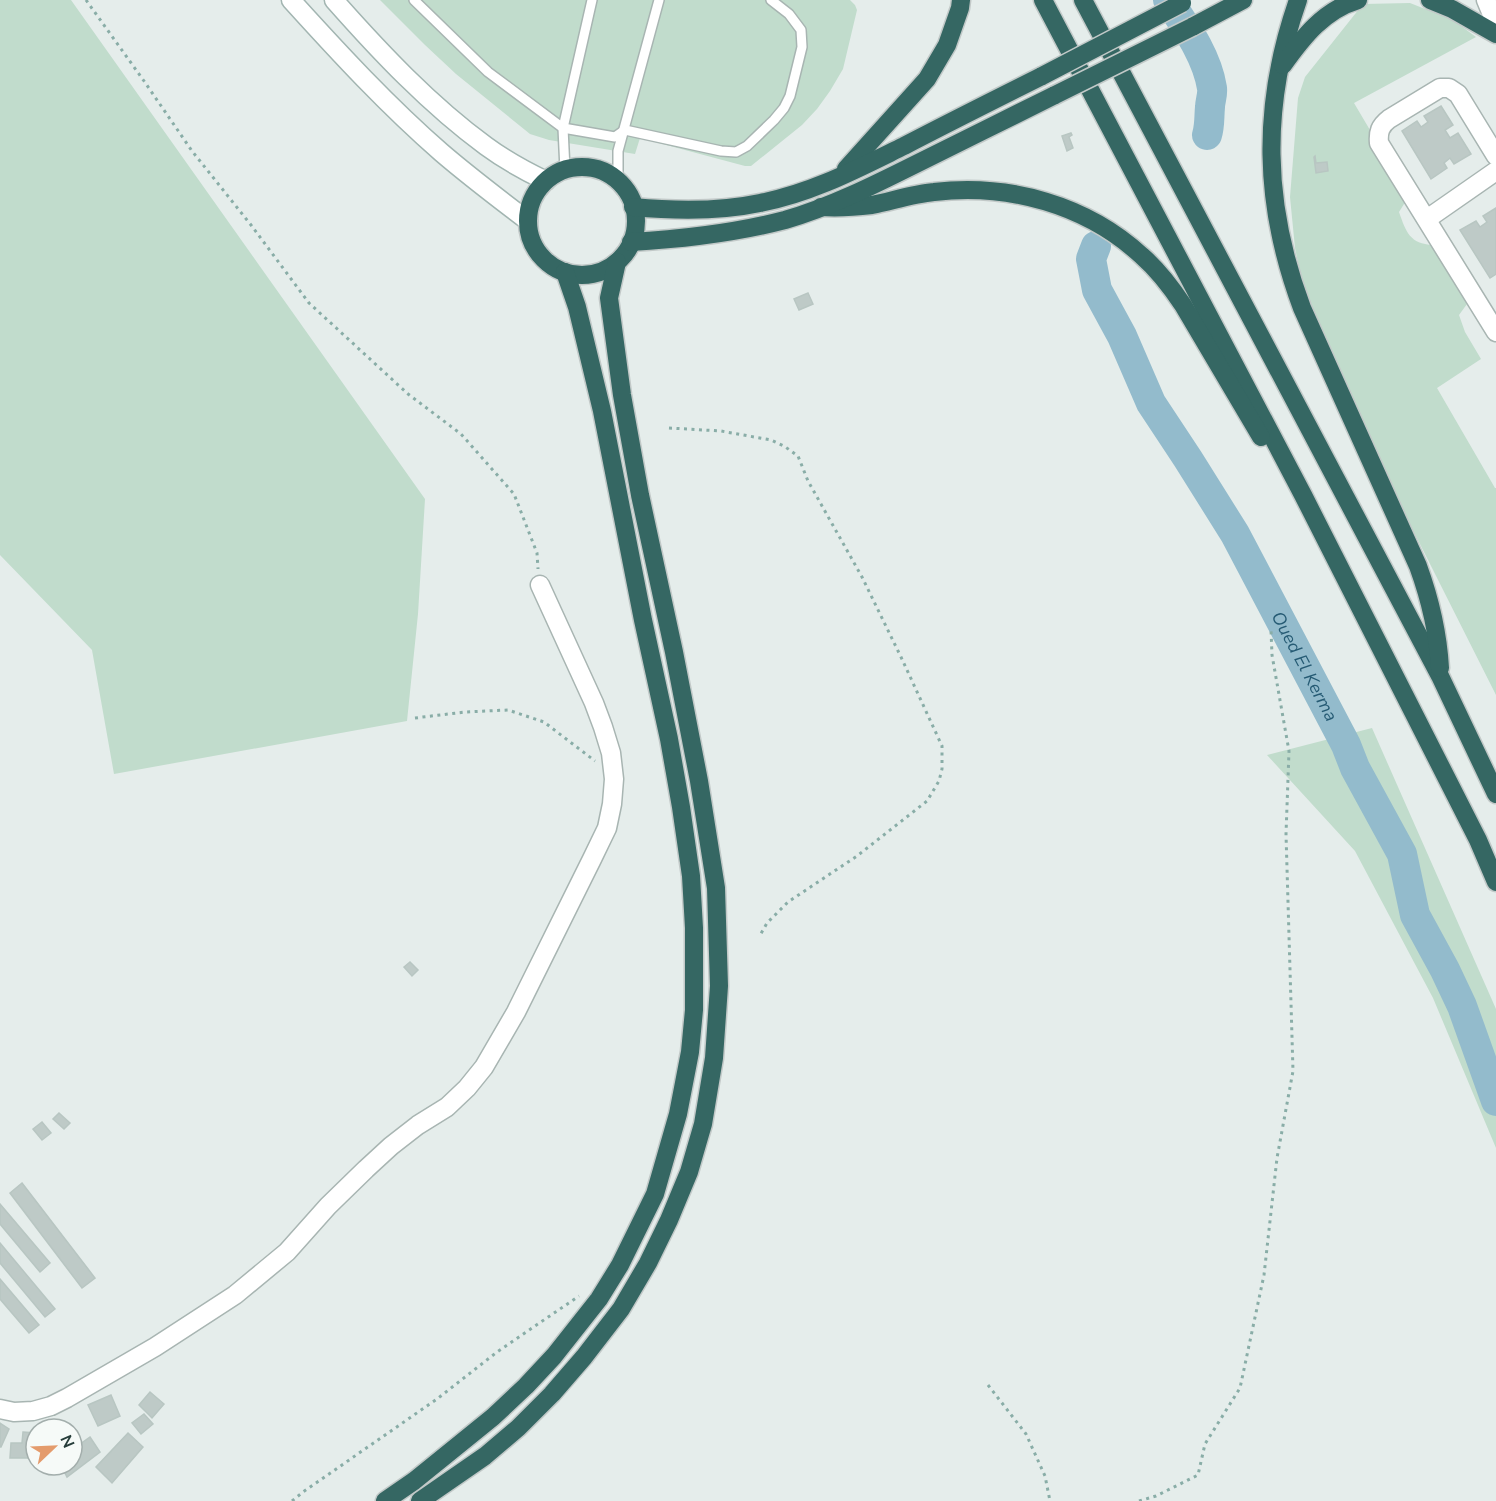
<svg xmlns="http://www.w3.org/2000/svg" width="1496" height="1501" viewBox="0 0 1496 1501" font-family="'Nunito Sans',sans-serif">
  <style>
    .green { fill: #c1dccc }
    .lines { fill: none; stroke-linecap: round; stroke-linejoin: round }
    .river { stroke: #93bbcc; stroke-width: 30 }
    .building { fill: #becac7; stroke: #b8c6c2; stroke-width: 1.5 }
    .lane-casing { stroke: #a8b5b2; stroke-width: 12 }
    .street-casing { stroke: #a8b5b2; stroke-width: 21 }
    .secondary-casing { stroke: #a2b5b1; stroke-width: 21 }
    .highway-casing { stroke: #c2c9c8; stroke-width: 21 }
    .path { stroke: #89ada7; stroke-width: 3; stroke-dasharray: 3 4.5; stroke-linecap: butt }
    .lane { stroke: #fff; stroke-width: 9 }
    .street { stroke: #fff; stroke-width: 18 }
    .secondary { stroke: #fff; stroke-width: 18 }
    .highway { stroke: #356763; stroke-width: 18 }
    .highway-bridge-casing { stroke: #c2c9c8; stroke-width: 21; stroke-linecap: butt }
    .highway-bridge { stroke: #356763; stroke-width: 18 }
    .labels { text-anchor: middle; stroke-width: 5; stroke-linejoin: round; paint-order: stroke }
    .water-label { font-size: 18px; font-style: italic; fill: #265b74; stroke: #f6faf8 }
  </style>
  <rect width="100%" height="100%" fill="#e5edeb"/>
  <g class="green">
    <polygon points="0,0 71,0 425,499 418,614 407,721 114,774 92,650 0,555"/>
    <polygon points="380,0 850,0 855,5 857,10 843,69 830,91 817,109 802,125 751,166 745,166 640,138 635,154 549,140 530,134 456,74 425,45"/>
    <path d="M1410,3L1453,20L1476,37L1354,103L1409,196L1399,212C1406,232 1410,244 1433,245L1467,304L1459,315L1465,332L1481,359L1437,388L1495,488H1496V695L1359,423L1314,317L1301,277L1295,248L1290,197L1298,98L1305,77L1363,4Z"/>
    <polygon points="1372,728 1496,1009 1496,1148 1433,998 1355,851 1267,755"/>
  </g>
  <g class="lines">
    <g class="river">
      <path d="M1168,0C1186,27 1207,56 1212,88C1213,95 1210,101 1210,107C1209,117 1210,125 1207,135"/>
      <path id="s1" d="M1096,246L1091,259L1097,290L1122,336L1151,403L1188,459L1235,534L1346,745L1355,768L1402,854L1415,915L1445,970L1462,1006L1496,1101"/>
    </g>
  </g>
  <g class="building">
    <polygon points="1441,106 1453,125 1445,130 1450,138 1458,133 1471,154 1454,164 1450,158 1444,163 1447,168 1431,179 1402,131 1417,121 1421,127 1428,122 1424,116"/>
    <polygon points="1071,133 1072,135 1069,137 1073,148 1067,151 1062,136"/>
    <polygon points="1315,156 1316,163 1327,162 1328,171 1316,173 1314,157"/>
    <polygon points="1496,208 1496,274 1490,278 1460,230 1476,221 1480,227 1487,222 1483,216"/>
    <polygon points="808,293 813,304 799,310 794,299"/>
    <polygon points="410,962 418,970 412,976 404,967"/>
    <polygon points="59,1113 70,1123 64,1129 53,1119"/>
    <polygon points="42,1122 51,1133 42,1140 33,1129"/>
    <polygon points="22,1183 95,1278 82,1288 10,1193"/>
    <polygon points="0,1204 50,1263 40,1272 0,1224"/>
    <polygon points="0,1243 55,1309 45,1317 0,1263"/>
    <polygon points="0,1279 39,1325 29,1333 0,1299"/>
    <polygon points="150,1392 164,1404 152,1418 139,1405"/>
    <polygon points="111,1395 120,1416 98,1426 88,1405"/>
    <polygon points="144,1414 153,1424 141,1434 132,1423"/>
    <polygon points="0,1423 9,1429 1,1447 0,1447"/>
    <polygon points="23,1432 36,1433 36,1458 10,1458 11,1443 22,1443"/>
    <polygon points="128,1433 143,1447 112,1483 96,1467"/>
    <polygon points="90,1437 100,1452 67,1477 61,1465 72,1465 72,1450"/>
  </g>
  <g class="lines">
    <g class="lane-casing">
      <g id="lane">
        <polyline points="414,0 488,72 563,128 615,137 625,130 721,151 736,152 747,146 774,120 784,108 790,96 802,47 801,30 789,14 771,0"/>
        <polyline points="565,170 563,128 592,0"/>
        <polyline points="618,182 618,151 659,0"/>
      </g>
    </g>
    <g class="street-casing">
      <g id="street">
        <polyline points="1486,0 1496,24"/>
        <path d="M1496,156L1458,94L1449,88H1440L1389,119C1380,126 1378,132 1379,143L1496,332"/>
        <polyline points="1427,219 1496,171"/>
        <polyline points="0,1409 14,1412 33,1411 51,1406 67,1398 155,1347 235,1295 287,1252 328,1206 366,1169 391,1146 418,1125 447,1107 467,1088 484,1067 516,1012 592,859 607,828 612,804 614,779 611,753 603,727 594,703 540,585"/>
      </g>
    </g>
    <g class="secondary-casing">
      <g id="secondary">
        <path d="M291,0C339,53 388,106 442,153C470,177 499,199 528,221"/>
        <path d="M334,0C380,52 430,105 486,146C505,160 525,171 546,181"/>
      </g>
    </g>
    <g class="highway-casing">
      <g id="highway">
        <polyline points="1043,0 1303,495 1478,840 1496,882"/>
        <polyline points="1083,0 1440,676 1496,794"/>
        <path d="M1298,0C1261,106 1263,204 1302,308L1418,566C1430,599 1438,633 1440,668"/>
        <polyline points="1430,0 1452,9 1496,34"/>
        <polyline points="1192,27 1243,0"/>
        <path d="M1283,65C1303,37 1324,10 1358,0"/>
        <circle cx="582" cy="221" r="54"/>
        <polyline points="846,169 927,79 947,45 960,8 961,0"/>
        <path d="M633,207C676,211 718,212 760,203C812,193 857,169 904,146C950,122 996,99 1042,76"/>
        <path d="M821,207C838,208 855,207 872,205C892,201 913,194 934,192C1009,183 1087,205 1142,256C1158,270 1171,287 1183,305L1261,437"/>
        <path d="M631,242C683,239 735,233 785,220C830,207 874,185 916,164C962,141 1009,118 1055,95"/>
        <polyline points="385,1501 414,1481 493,1417 526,1386 554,1356 599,1299 620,1265 655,1194 678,1114 690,1052 694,1010 694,928 691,876 681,807 669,739 643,620 602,411 577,307 565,272"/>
        <polyline points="420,1501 485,1456 518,1428 552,1394 584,1357 621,1309 648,1263 669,1220 689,1172 703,1124 714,1058 719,986 716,888 699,781 674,652 640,495 622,395 609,298 617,262"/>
      </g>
    </g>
    <g class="path">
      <polyline points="86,0 144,81 192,151 251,225 309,303 408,394 461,434 514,494 537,553 538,569"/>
      <polyline points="669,428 721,431 771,440 784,446 798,456 808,481 862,577 901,657 942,746 942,769 939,781 927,801 857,856 788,902 767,923 759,937"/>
      <polyline points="415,718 465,712 508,710 544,722 595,761"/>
      <polyline points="988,1385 1026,1434 1045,1476 1050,1501"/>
      <polyline points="292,1501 303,1492 437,1399 497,1352 579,1296"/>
      <polyline points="1139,1501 1156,1496 1198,1475 1205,1444 1240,1388 1264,1275 1277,1158 1293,1071 1286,834 1289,751 1272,655 1271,630"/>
    </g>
    <use href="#lane" class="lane"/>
    <use href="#street" class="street"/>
    <use href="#secondary" class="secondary"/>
    <use href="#highway" class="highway"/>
    <g class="highway-bridge-casing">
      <g id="highway-bridge">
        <polyline points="1042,76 1182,3"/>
        <polyline points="1055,95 1192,27"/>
      </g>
    </g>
    <use href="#highway-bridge" class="highway-bridge"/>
  </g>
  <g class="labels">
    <g class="water-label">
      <text dy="6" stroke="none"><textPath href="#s1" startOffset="476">Oued El Kerma</textPath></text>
    </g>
  </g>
  <g transform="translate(54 1447) rotate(67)"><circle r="28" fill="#f6faf8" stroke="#a3aeac" stroke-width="1.5"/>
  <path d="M0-4.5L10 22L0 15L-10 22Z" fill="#e49b6c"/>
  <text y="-9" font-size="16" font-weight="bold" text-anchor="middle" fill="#263d3a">N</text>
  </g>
</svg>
